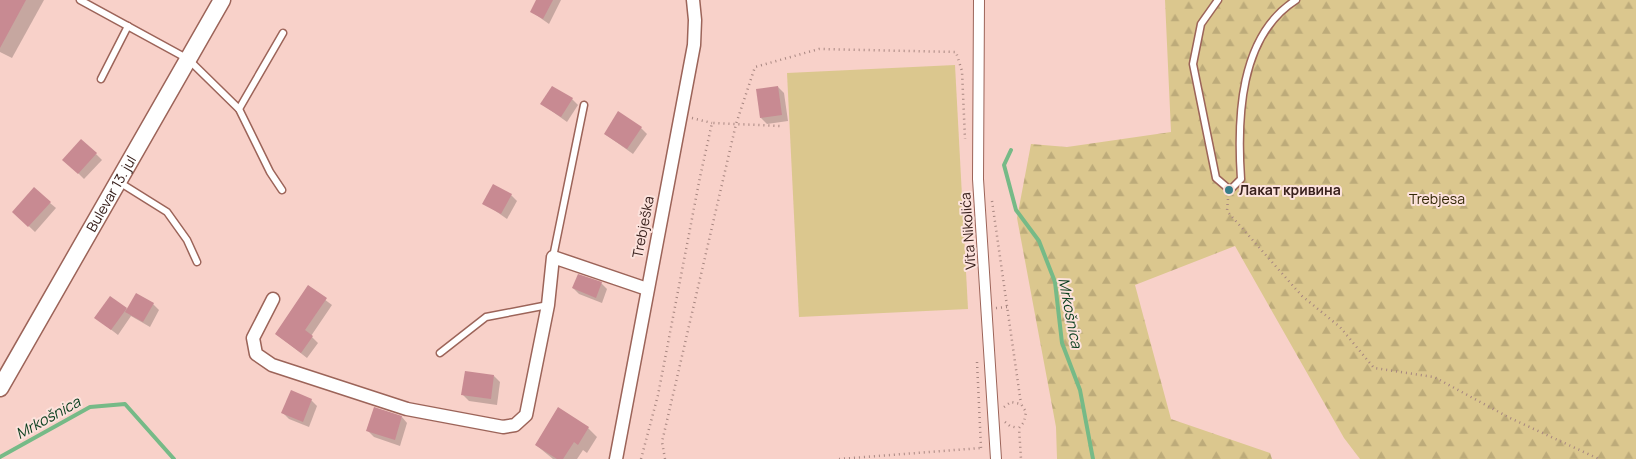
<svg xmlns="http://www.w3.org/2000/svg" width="1636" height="459" viewBox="0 0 1636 459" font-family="Manrope,sans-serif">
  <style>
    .forest { fill: url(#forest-firs) }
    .green { fill: #dbc78e }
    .shadow { fill: #0003 }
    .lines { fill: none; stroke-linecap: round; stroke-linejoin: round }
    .stream { stroke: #76ba87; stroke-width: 4 }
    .building { fill: #c88a92 }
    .service-casing { stroke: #9c6459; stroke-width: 9 }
    .pedestrian-casing { stroke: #9c6459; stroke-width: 12 }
    .minor-casing { stroke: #9c6459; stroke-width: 15 }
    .tertiary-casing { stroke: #9c6459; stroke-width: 19 }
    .path { stroke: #a78680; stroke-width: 2.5; stroke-dasharray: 1 4; stroke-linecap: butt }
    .service { stroke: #fff; stroke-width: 6 }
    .pedestrian { stroke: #fff; stroke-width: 10 }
    .minor { stroke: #fff; stroke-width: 12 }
    .tertiary { stroke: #fff; stroke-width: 16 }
    .poi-dot { fill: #377d89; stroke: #fce2dc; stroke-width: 2 }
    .labels { text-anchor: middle; stroke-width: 4; stroke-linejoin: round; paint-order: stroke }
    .poi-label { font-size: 14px; font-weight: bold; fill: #39211d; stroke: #fce2dc; text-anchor: start }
    .street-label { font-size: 14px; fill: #39211d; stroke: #fce2dc }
    .park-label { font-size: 14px; fill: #342906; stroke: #fce2dc }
    .water-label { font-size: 15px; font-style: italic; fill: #073d1c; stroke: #fce2dc }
  </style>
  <defs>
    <pattern id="forest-firs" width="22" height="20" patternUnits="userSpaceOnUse" patternTransform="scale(1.25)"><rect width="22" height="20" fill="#dbc78e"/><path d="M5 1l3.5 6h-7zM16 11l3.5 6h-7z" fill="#bdab7a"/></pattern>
  </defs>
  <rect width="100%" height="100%" fill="#f8d1c9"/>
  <polygon class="forest" points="1165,0 1636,0 1636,459 1360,459 1344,438 1235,246 1135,285 1171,419 1270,453 1272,459 1057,459 1056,427 1017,218 1031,144 1067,147 1171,132"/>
  <polygon class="green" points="955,65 968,309 799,317 787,73"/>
  <g class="shadow">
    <polygon points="0,0 44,0 12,58 0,52"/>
    <polygon points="538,0 561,0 549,24 532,12"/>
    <polygon points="778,87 784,93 788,121 767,124 761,118"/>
    <polygon points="572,99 578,105 567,122 542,104"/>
    <polygon points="641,128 647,134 633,154 605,134"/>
    <polygon points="96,154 102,160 84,179 70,165"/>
    <polygon points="511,195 517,201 507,219 484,203"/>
    <polygon points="50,203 56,208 35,232 14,212"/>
    <polygon points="601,283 607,289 602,303 579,294 573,288"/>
    <polygon points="308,287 332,305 311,336 318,343 307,358 276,334"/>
    <polygon points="153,304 159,310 150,327 131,316 118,335 96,318 126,309"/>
    <polygon points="494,376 500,382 497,405 469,401 463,395"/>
    <polygon points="311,400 317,406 309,427 289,419 283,413"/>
    <polygon points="402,417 407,423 400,446 374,437 368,431"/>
    <polygon points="588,428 597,437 587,453 583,450 577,459 553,459 536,445"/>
  </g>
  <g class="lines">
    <g class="stream">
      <polyline points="1011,150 1004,165 1016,210 1039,241 1055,282 1062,343 1080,390 1093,459"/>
      <polyline points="0,457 90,407 125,404 174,459"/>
    </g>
  </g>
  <g class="building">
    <polygon points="0,0 26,0 0,48"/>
    <polygon points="536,0 553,0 543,19 530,12"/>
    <polygon points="552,86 573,98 561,117 540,104"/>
    <polygon points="778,86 782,115 760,118 756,89"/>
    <polygon points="618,111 642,127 627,149 604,134"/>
    <polygon points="81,139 97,153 78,174 62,160"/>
    <polygon points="493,184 512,194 501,214 482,204"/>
    <polygon points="34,187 51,202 28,227 12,212"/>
    <polygon points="578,274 602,282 596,298 572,288"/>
    <polygon points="308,285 327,298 305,330 313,336 301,353 275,334"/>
    <polygon points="136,293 154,303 143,322 125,312"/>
    <polygon points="110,296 127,308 111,330 94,318"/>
    <polygon points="465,371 494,375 491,399 461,395"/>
    <polygon points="291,390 312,399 303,422 281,413"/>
    <polygon points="374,407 402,416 395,440 366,431"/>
    <polygon points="558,407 589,427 578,445 574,442 563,459 557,459 535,445"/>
  </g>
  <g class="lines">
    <g class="service-casing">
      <g id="service">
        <polyline points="80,0 188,59 239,109 270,172 282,190"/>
        <path d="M1218,0L1201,24L1193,64L1216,178L1230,190L1241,179C1237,119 1239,36 1296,0"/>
        <polyline points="101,79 128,26"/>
        <polyline points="239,109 283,33"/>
        <polyline points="119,182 167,212 187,240 197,262"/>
        <polyline points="553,257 584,105"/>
        <polyline points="440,353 486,317 548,305"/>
      </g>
    </g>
    <g class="pedestrian-casing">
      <polyline id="pedestrian" points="979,0 978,179 996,459"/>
    </g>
    <g class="minor-casing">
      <g id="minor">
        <polyline points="273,299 253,338 256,354 272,365 407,409 503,427 515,425 526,415 548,305 553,257 647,289"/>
        <polyline points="616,459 694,45 695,20 693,0"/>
      </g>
    </g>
    <g class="tertiary-casing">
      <g id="tertiary">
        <path id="s1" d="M0,388L222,0"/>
      </g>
    </g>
    <g class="path">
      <polyline points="692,118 712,123"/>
      <polyline points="1228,199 1227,211 1302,296 1340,327 1374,368 1434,377 1510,418 1599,459"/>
      <polyline points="992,201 1021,404"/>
      <polyline points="996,308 1007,307"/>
      <polyline points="977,362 981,448"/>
      <polyline points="1004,407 1011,402 1021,404 1026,412 1024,422 1019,428 1021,459"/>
      <polyline points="1005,422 1010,426 1018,428"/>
      <polyline points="641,459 658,395 700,177 712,123 781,126"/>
      <polyline points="665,459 662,442 736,124 755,67 819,49 956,52 962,71 965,139"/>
      <polyline points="839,459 981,448"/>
    </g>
    <use href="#service" class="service"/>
    <use href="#pedestrian" class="pedestrian"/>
    <use href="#minor" class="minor"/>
    <use href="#tertiary" class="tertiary"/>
  </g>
  <circle class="poi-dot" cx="1229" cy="190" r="5"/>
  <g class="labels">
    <g class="poi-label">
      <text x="1239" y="195">Лакат кривина</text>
    </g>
    <g class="street-label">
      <text dy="5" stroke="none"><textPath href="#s1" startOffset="224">Bulevar 13. jul</textPath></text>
      <text transform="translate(643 227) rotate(-79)" y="5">Trebješka</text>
      <text transform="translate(968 231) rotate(-94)" y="5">Vita Nikolića</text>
    </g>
    <g class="park-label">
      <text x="1437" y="204">Trebjesa</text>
    </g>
    <g class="water-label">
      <text transform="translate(1070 313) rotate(79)" y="5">Mrkošnica</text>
      <text transform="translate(48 418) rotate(-29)" y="5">Mrkošnica</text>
    </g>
  </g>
</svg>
